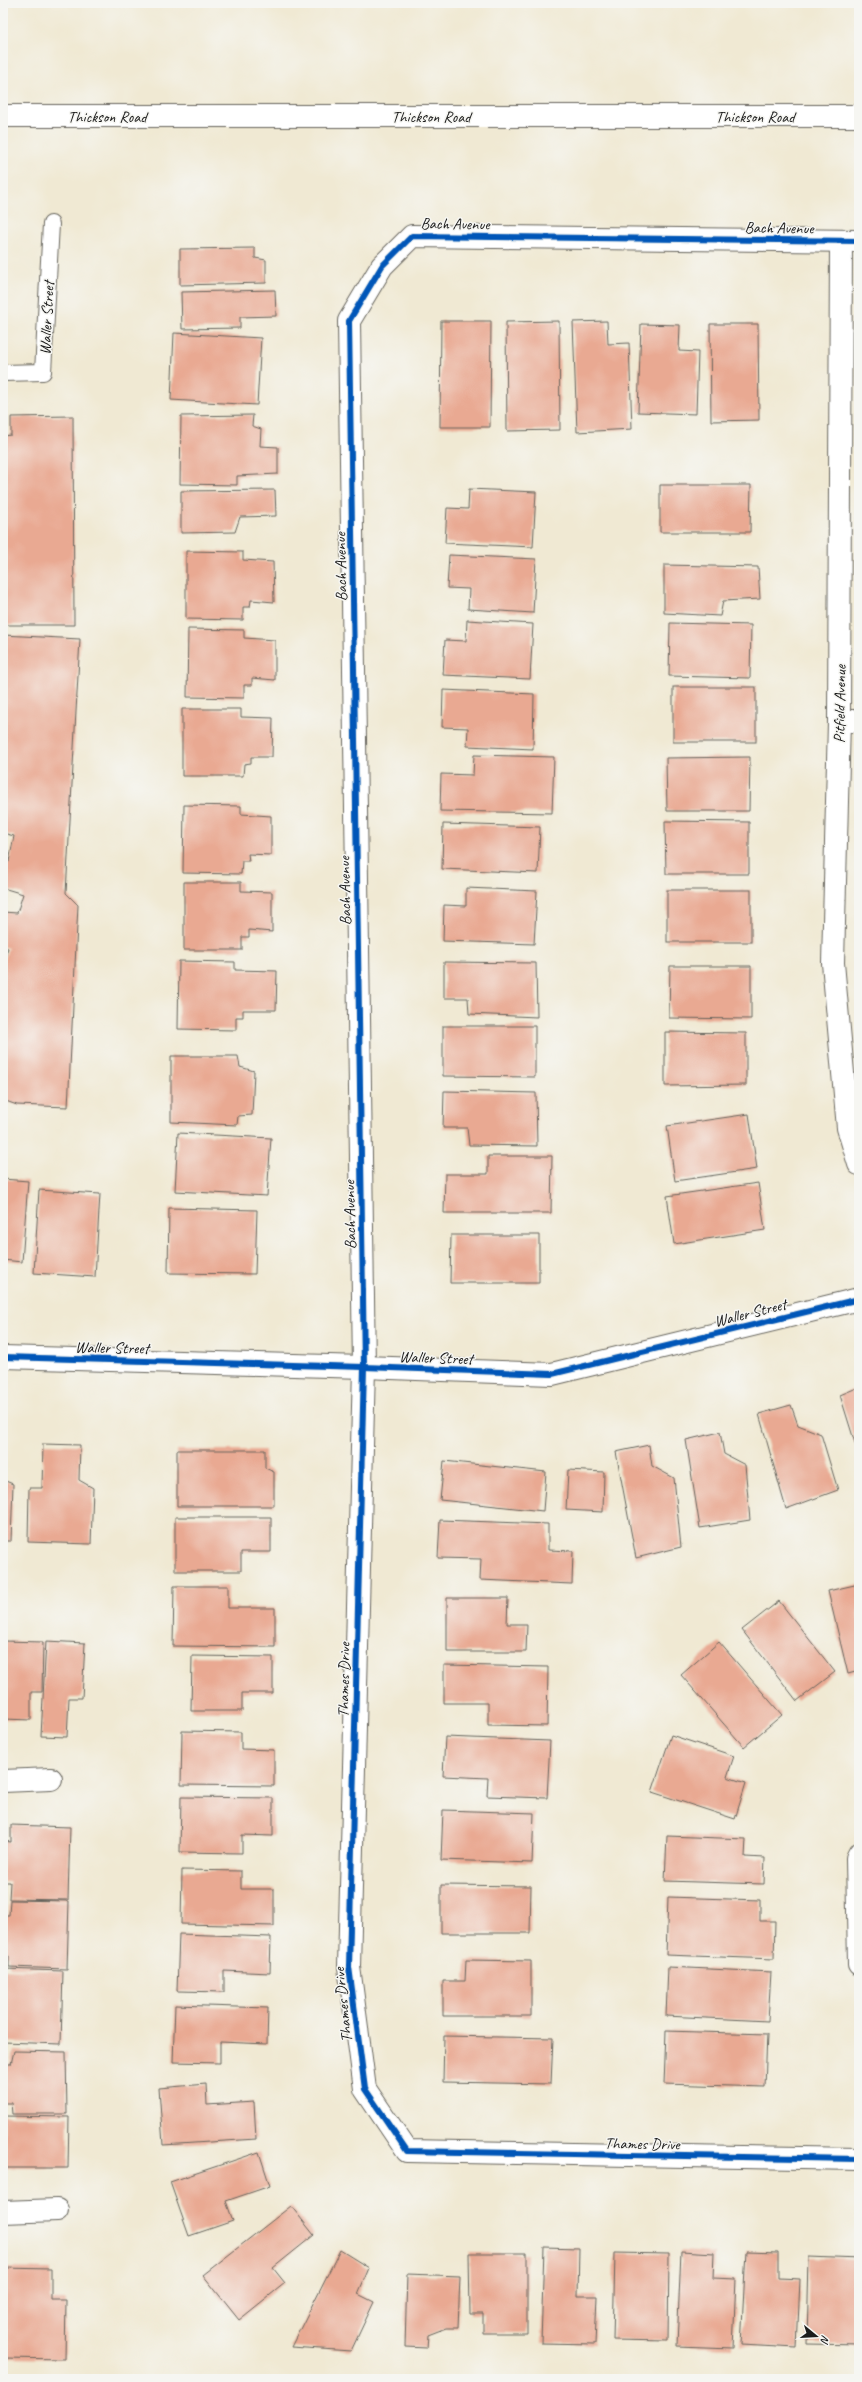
<svg xmlns="http://www.w3.org/2000/svg" width="862" height="2382" viewBox="0 0 862 2382" font-family="Caveat,sans-serif">
  <style>
    .building { fill: #e9a992 }
    .lines { fill: none; stroke-linecap: round; stroke-linejoin: round }
    .lane-casing { stroke: #66645c; stroke-width: 18 }
    .street-casing { stroke: #66645c; stroke-width: 24 }
    .secondary-casing { stroke: #66645c; stroke-width: 24 }
    .lane { stroke: #fff; stroke-width: 16 }
    .street { stroke: #fff; stroke-width: 22 }
    .secondary { stroke: #fff; stroke-width: 22 }
    .cycleway-casing { stroke: #f6f6f2; stroke-width: 8 }
    .cycleway { stroke: #0057b8; stroke-width: 6 }
    .labels { text-anchor: middle; stroke-width: 3; stroke-linejoin: round; paint-order: stroke }
    .street-label { font-size: 16px; fill: #1c1c1c; stroke: #f6f6f2 }
  </style>
  <rect width="100%" height="100%" fill="#f6f6f2"/>
  <filter id="ink" filterUnits="userSpaceOnUse"><feTurbulence type="fractalNoise" baseFrequency=".025" numOctaves="2"/><feDisplacementMap in="SourceGraphic" scale="8" xChannelSelector="R" yChannelSelector="G"/><feConvolveMatrix kernelMatrix="1 2 1 2 8 2 1 2 1" color-interpolation-filters="sRGB"/></filter>
  <filter id="wash" filterUnits="userSpaceOnUse"><feTurbulence type="fractalNoise" baseFrequency=".012" numOctaves="4" result="noise"/><feDisplacementMap in="SourceGraphic" scale="16" xChannelSelector="R" yChannelSelector="G"/><feGaussianBlur stdDeviation="0.9" result="paint"/><feColorMatrix in="noise" values="0 0 0 0 0 0 0 0 0 0 0 0 0 0 0 0 0 1.4 0 .05"/><feComposite in="paint" operator="in"/></filter>
  <g filter="url(#wash)">
    <rect width="100%" height="100%" fill="#f0e9d3"/>
    <g id="blocks">
      <g class="building">
        <polygon points="255,248 255,258 266,260 266,283 180,285 180,249"/>
        <polygon points="275,290 276,316 240,317 240,328 182,329 181,292"/>
        <polygon points="441,321 491,321 490,427 440,427"/>
        <polygon points="559,321 560,430 507,431 506,322"/>
        <polygon points="607,321 608,344 629,343 632,429 577,432 573,322"/>
        <polygon points="641,324 680,325 679,351 698,352 696,414 638,412"/>
        <polygon points="710,324 758,324 759,420 711,421"/>
        <polygon points="174,333 261,338 257,405 171,400"/>
        <polygon points="253,415 252,426 261,429 260,446 278,447 278,474 237,476 237,485 180,484 181,416"/>
        <polygon points="73,416 74,625 3,625 3,436 11,435 11,417"/>
        <polygon points="660,485 751,485 750,532 660,532"/>
        <polygon points="469,489 536,492 533,547 445,543 447,508 468,509"/>
        <polygon points="275,490 276,516 240,517 235,532 181,533 181,491"/>
        <polygon points="186,551 243,552 243,560 273,562 274,602 251,600 250,607 243,607 243,620 186,619"/>
        <polygon points="449,555 536,559 533,613 468,609 469,589 447,588"/>
        <polygon points="664,565 758,567 760,599 723,601 720,616 664,613"/>
        <polygon points="467,620 533,624 530,679 443,675 445,640 466,641"/>
        <polygon points="670,623 751,625 750,678 669,676"/>
        <polygon points="188,629 244,630 244,638 275,640 275,680 252,678 252,685 244,685 244,698 187,697"/>
        <polygon points="3,635 80,639 66,893 78,905 68,1107 17,1105 3,1100 3,1057 5,1050 3,1050 3,964 8,948 3,947 3,912 17,913 23,894 3,888 3,861 9,862 14,836 3,833"/>
        <rect x="673" y="687" width="83" height="55"/>
        <polygon points="443,690 534,694 533,749 467,746 468,728 442,727"/>
        <polygon points="182,709 241,709 241,717 273,718 272,757 251,757 251,763 244,764 243,776 182,776"/>
        <polygon points="474,755 554,757 552,813 440,811 441,774 473,775"/>
        <polygon points="750,757 749,811 667,811 666,758"/>
        <polygon points="184,805 241,806 241,814 271,816 271,855 248,854 249,861 242,861 241,874 183,873"/>
        <polygon points="665,821 749,822 749,874 666,874"/>
        <polygon points="443,824 540,827 538,873 442,869"/>
        <polygon points="184,882 241,882 241,891 272,892 272,932 249,930 249,937 242,937 242,950 184,950"/>
        <polygon points="466,888 537,891 534,944 443,941 444,905 466,906"/>
        <rect x="667" y="890" width="84" height="52"/>
        <polygon points="179,961 235,962 235,970 277,971 276,1010 243,1010 243,1017 236,1017 236,1030 178,1029"/>
        <polygon points="444,962 536,963 537,1017 469,1014 468,998 444,998"/>
        <polygon points="670,966 751,966 751,1019 669,1018"/>
        <polygon points="443,1026 535,1026 535,1077 443,1076"/>
        <polygon points="665,1032 746,1033 746,1085 665,1086"/>
        <polygon points="171,1056 238,1056 240,1067 254,1071 252,1115 238,1116 237,1125 171,1122"/>
        <polygon points="444,1091 536,1093 537,1146 469,1145 467,1128 443,1128"/>
        <polygon points="749,1114 757,1169 675,1181 667,1126"/>
        <polygon points="178,1133 271,1138 267,1196 175,1191"/>
        <polygon points="488,1156 552,1156 551,1213 444,1213 445,1174 488,1174"/>
        <polygon points="3,1179 28,1181 22,1262 3,1260"/>
        <polygon points="758,1183 765,1230 674,1244 667,1196"/>
        <polygon points="39,1190 100,1194 95,1277 34,1273"/>
        <polygon points="169,1208 257,1210 255,1274 168,1273"/>
        <polygon points="451,1235 539,1235 539,1283 450,1283"/>
        <polygon points="859,1387 859,1456 840,1395"/>
        <polygon points="791,1405 798,1425 821,1434 838,1490 786,1509 759,1414"/>
        <polygon points="720,1432 724,1454 745,1465 750,1520 700,1528 686,1440"/>
        <polygon points="43,1444 80,1445 79,1480 93,1488 91,1544 28,1542 29,1488 42,1488"/>
        <polygon points="649,1445 652,1466 674,1478 681,1547 636,1558 616,1452"/>
        <polygon points="177,1450 265,1450 265,1468 274,1472 274,1506 177,1506"/>
        <polygon points="444,1461 546,1472 543,1511 440,1500"/>
        <polygon points="568,1470 604,1472 603,1512 566,1510"/>
        <polygon points="3,1480 13,1484 11,1541 3,1541"/>
        <polygon points="175,1517 271,1517 271,1552 241,1552 241,1571 175,1571"/>
        <polygon points="440,1520 548,1524 548,1550 573,1551 572,1584 480,1580 481,1559 438,1558"/>
        <polygon points="859,1584 859,1671 848,1674 828,1591"/>
        <polygon points="174,1586 228,1586 228,1608 275,1608 275,1647 173,1646"/>
        <polygon points="447,1598 508,1598 507,1624 527,1624 526,1652 447,1652"/>
        <polygon points="779,1601 835,1672 797,1701 742,1630"/>
        <polygon points="3,1641 43,1642 42,1692 31,1692 31,1720 3,1719"/>
        <polygon points="46,1641 85,1643 82,1698 69,1698 67,1737 41,1736"/>
        <polygon points="719,1642 782,1715 744,1747 681,1675"/>
        <polygon points="192,1656 273,1657 273,1693 242,1693 242,1711 191,1711"/>
        <polygon points="444,1665 548,1667 547,1726 488,1725 488,1703 444,1703"/>
        <polygon points="182,1731 241,1732 241,1749 274,1750 274,1786 181,1785"/>
        <polygon points="671,1735 734,1756 727,1777 746,1783 735,1819 652,1792"/>
        <polygon points="445,1737 550,1741 547,1798 487,1796 488,1778 443,1776"/>
        <polygon points="181,1797 273,1798 273,1836 242,1835 242,1853 180,1852"/>
        <polygon points="443,1810 534,1813 532,1863 441,1860"/>
        <polygon points="11,1825 70,1827 68,1900 9,1899 10,1882 3,1882 3,1841 11,1842"/>
        <polygon points="667,1836 746,1839 745,1857 765,1858 764,1884 665,1881"/>
        <polygon points="182,1870 241,1871 241,1889 274,1889 274,1926 181,1924"/>
        <polygon points="441,1885 531,1886 530,1933 441,1933"/>
        <polygon points="668,1897 760,1900 760,1921 775,1921 774,1959 666,1955"/>
        <polygon points="10,1900 69,1901 67,1969 9,1967 9,1956 3,1956 3,1915 9,1915"/>
        <polygon points="179,1934 271,1937 270,1973 224,1971 224,1992 177,1991"/>
        <polygon points="466,1960 531,1961 531,2016 443,2016 443,1981 465,1981"/>
        <polygon points="668,1967 771,1972 768,2021 666,2016"/>
        <polygon points="4,1969 63,1971 61,2044 3,2042"/>
        <polygon points="175,2005 268,2008 267,2044 220,2042 220,2063 173,2062"/>
        <polygon points="666,2031 767,2034 765,2087 664,2084"/>
        <polygon points="444,2036 553,2038 551,2084 443,2082"/>
        <polygon points="14,2051 66,2052 67,2114 12,2114 11,2103 3,2103 3,2064 11,2064"/>
        <polygon points="206,2084 207,2105 254,2102 256,2139 163,2145 159,2088"/>
        <polygon points="3,2116 69,2117 68,2168 3,2168"/>
        <polygon points="259,2152 270,2186 226,2201 233,2221 189,2236 170,2182"/>
        <polygon points="291,2206 314,2235 273,2268 285,2283 239,2320 203,2275"/>
        <polygon points="544,2247 579,2248 578,2296 597,2296 595,2344 541,2343"/>
        <polygon points="340,2250 369,2268 358,2294 374,2302 351,2351 291,2347"/>
        <polygon points="681,2251 714,2253 713,2278 736,2279 733,2348 677,2346"/>
        <polygon points="746,2251 778,2252 778,2278 800,2279 797,2348 741,2345"/>
        <polygon points="469,2253 527,2253 527,2333 483,2333 483,2314 470,2314"/>
        <polygon points="615,2253 669,2254 668,2341 613,2340"/>
        <polygon points="809,2257 859,2259 859,2345 807,2344"/>
        <polygon points="3,2268 51,2269 51,2300 66,2300 65,2359 3,2358"/>
        <polygon points="407,2274 460,2276 458,2328 446,2328 428,2335 427,2348 405,2347"/>
      </g>
    </g>
  </g>
  <g filter="url(#ink)">
    <use href="#blocks" fill-opacity="0" stroke="#66645c" stroke-width="1"/>
    <g class="lines">
      <g class="lane-casing">
        <polyline id="lane" points="3,373 43,372 51,224"/>
      </g>
      <g class="street-casing">
        <g id="street">
          <polyline points="841,241 839,721 833,963 848,1128 859,1164"/>
          <polyline points="859,241 412,236 382,266 349,321 364,1367 349,1967 365,2089 407,2151 859,2159"/>
          <polyline points="839,721 859,721"/>
          <polyline points="3,1357 364,1367 552,1374 859,1299"/>
          <polyline points="3,1781 51,1779"/>
          <polyline points="859,1854 857,1858 859,1964"/>
          <polyline points="3,2212 57,2210"/>
        </g>
      </g>
      <g class="secondary-casing">
        <polyline id="secondary" points="3,116 859,116"/>
      </g>
      <use href="#lane" class="lane"/>
      <use href="#street" class="street"/>
      <use href="#secondary" class="secondary"/>
      <g class="cycleway-casing">
        <g id="cycleway">
          <polyline points="859,241 412,236 382,266 349,321 364,1367 349,1967 365,2089 407,2151 859,2159"/>
          <polyline points="3,1357 364,1367 552,1374 859,1299"/>
        </g>
      </g>
      <use href="#cycleway" class="cycleway"/>
    </g>
  </g>
  <g class="labels">
    <g class="street-label">
      <text x="107" y="122">Thickson Road</text>
      <text x="431" y="122">Thickson Road</text>
      <text x="755" y="122">Thickson Road</text>
      <text transform="translate(455 223) rotate(1)" y="6">Bach Avenue</text>
      <text transform="translate(779 227) rotate(1)" y="6">Bach Avenue</text>
      <text transform="translate(46 318) rotate(-87)" y="6">Waller Street</text>
      <text transform="translate(340 567) rotate(-91)" y="6">Bach Avenue</text>
      <text transform="translate(839 704) rotate(-89)" y="6">Pitfield Avenue</text>
      <text transform="translate(344 891) rotate(-91)" y="6">Bach Avenue</text>
      <text transform="translate(349 1215) rotate(-91)" y="6">Bach Avenue</text>
      <text transform="translate(750 1312) rotate(-14)" y="6">Waller Street</text>
      <text transform="translate(112 1347) rotate(1)" y="6">Waller Street</text>
      <text transform="translate(436 1357) rotate(2)" y="6">Waller Street</text>
      <text transform="translate(343 1680) rotate(-89)" y="6">Thames Drive</text>
      <text transform="translate(342 2005) rotate(-96)" y="6">Thames Drive</text>
      <text transform="translate(642 2143) rotate(1)" y="6">Thames Drive</text>
    </g>
  </g>
  <rect width="862" height="2382" fill="none" stroke="#f6f6f2" stroke-width="16"/>
  <g transform="translate(816 2336) rotate(108)" stroke="#f6f6f2" stroke-width="3" paint-order="stroke">
  <path d="M0-3L7 15L0 10L-7 15Z" fill="#1c1c1c"/>
  <text y="-6" font-size="11" font-weight="bold" text-anchor="middle" fill="#1c1c1c">N</text>
  </g>
</svg>
